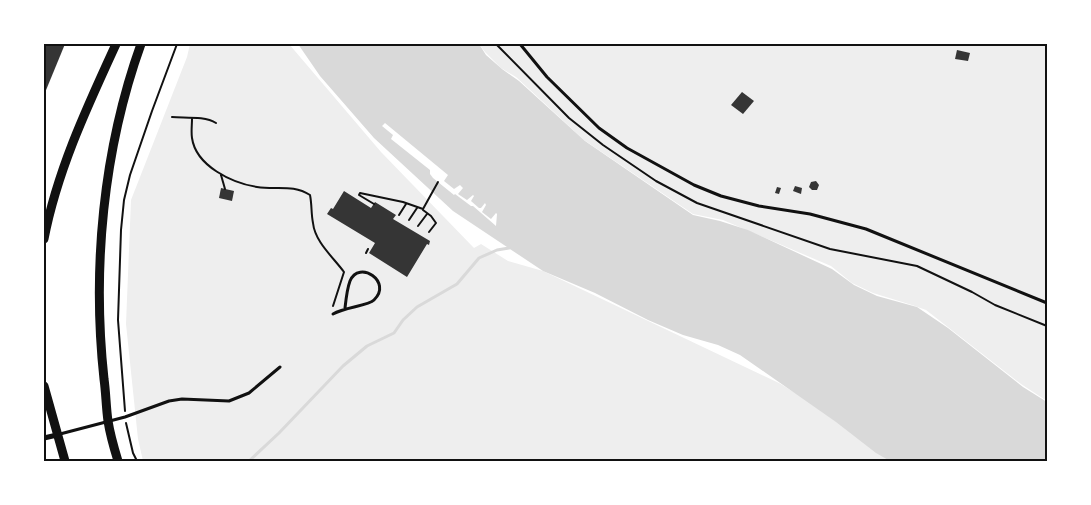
<svg xmlns="http://www.w3.org/2000/svg" width="1091" height="505" viewBox="0 0 1091 505" font-family="'Fira Sans Condensed',sans-serif">
  <style>
    .green { fill: #eee }
    .water { fill: #d9d9d9 }
    .pier { fill: #fff }
    .lines { fill: none; stroke-linecap: round; stroke-linejoin: round }
    .stream { stroke: #d9d9d9; stroke-width: 3 }
    .building { fill: #353535 }
    .path { stroke: #111; stroke-width: 2 }
    .service { stroke: #111; stroke-width: 3 }
    .minor { stroke: #111; stroke-width: 5 }
    .secondary { stroke: #111; stroke-width: 9 }
    .neatline { fill: none; stroke: #111; stroke-width: 2 }
  </style>
  <rect width="100%" height="100%" fill="#fff"/>
  <g class="green">
    <polygon points="190,44 289,44 381,152 474,248 481,244 508,261 543,271 779,383 905,461 143,461 138,439 126,324 131,200 187,57"/>
    <polygon points="479,44 1047,44 1047,401 1021,384 926,310 912,305 873,293 852,283 831,266 723,220 693,214 584,140 516,77 501,68 485,52"/>
  </g>
  <polygon class="water" points="298,44 479,44 486,55 502,69 519,81 585,141 693,215 720,221 748,230 832,269 854,285 877,296 917,307 948,328 1023,387 1047,402 1047,461 890,461 876,453 836,422 740,355 718,345 683,335 648,320 595,293 543,271 453,211 374,138 320,76"/>
  <polygon class="pier" points="385,123 448,175 444,181 454,189 460,185 463,188 458,194 467,200 473,195 474,196 471,201 479,208 481,208 485,203 486,205 482,212 491,219 496,213 497,214 496,226 473,206 471,206 455,194 454,195 433,178 430,174 430,170 391,139 393,135 382,126"/>
  <g class="lines">
    <polyline class="stream" points="249,461 279,433 343,366 367,346 394,333 403,320 417,307 457,284 479,258 497,250 509,248"/>
  </g>
  <g class="building">
    <polygon points="44,44 65,44 44,95"/>
    <polygon points="957,50 970,53 968,61 955,59"/>
    <polygon points="742,92 754,101 743,114 731,105"/>
    <polygon points="816,181 819,185 817,190 812,190 809,187 811,182"/>
    <polygon points="795,186 802,188 801,194 793,191"/>
    <polygon points="777,187 781,188 779,194 775,193"/>
    <polygon points="221,188 234,191 232,201 219,198"/>
    <polygon points="344,191 371,208 375,202 396,215 393,219 430,241 429,245 427,244 407,277 369,253 375,243 327,214 331,208 333,209"/>
  </g>
  <g class="lines">
    <g class="path">
      <polyline points="496,44 569,118 603,145 656,181 697,203 830,249 917,266 972,292 995,305 1047,326"/>
      <path d="M172,117C186,118 205,116 216,123"/>
      <path d="M192,119C192,125 191,132 192,138C196,166 232,183 257,187C277,190 293,184 310,195C312,205 311,213 313,223C315,242 333,257 344,272L333,306"/>
      <polyline points="221,175 225,189"/>
      <polyline points="374,204 359,195 360,193 403,202 423,209 438,182"/>
      <polyline points="423,210 431,216 436,223 429,232"/>
      <polyline points="399,215 406,204"/>
      <polyline points="409,220 417,208"/>
      <polyline points="418,226 427,214"/>
      <polyline points="366,253 368,249"/>
      <polyline points="125,411 118,320 121,230 124,200 130,175 152,111 177,44"/>
      <polyline points="126,423 133,453 137,461"/>
    </g>
    <g class="service">
      <polyline points="520,44 547,77 599,128 627,148 694,185 721,196 759,206 810,214 866,229 1047,303"/>
      <path d="M333,314C345,307 368,306 374,300C393,282 359,259 350,281C347,289 346,299 345,308"/>
      <polyline points="60,434 125,417 169,401 182,399 229,401 249,393 280,367"/>
    </g>
    <polyline class="minor" points="44,438 57,435"/>
    <g class="secondary">
      <path d="M44,239C57,171 87,107 116,44"/>
      <polyline points="44,386 65,461"/>
      <path d="M118,461C114,448 110,434 108,421C106,407 106,393 104,379C92,268 103,150 141,44"/>
    </g>
  </g>
  <rect width="1091" height="505" fill="none" stroke="#ffffff" stroke-width="90"/>
  <rect x="45" y="45" width="1001" height="415" class="neatline"/>
</svg>
